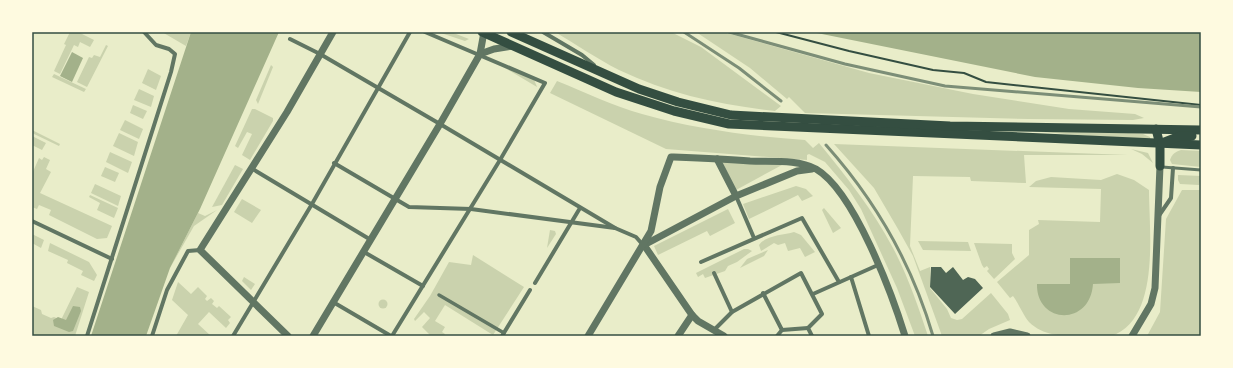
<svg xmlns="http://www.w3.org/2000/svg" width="1233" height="368" viewBox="0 0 1233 368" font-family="'Nunito Sans',sans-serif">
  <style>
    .green { fill: #cad2ad }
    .water { fill: #a3b18a }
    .building { fill: #4f6655 }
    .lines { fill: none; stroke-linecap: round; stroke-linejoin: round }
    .path { stroke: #344e41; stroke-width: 2 }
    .service { stroke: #617663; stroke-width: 3 }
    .pedestrian { stroke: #617663; stroke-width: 3.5 }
    .minor { stroke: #617663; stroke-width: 4 }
    .tertiary { stroke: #617663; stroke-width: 7 }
    .primary { stroke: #344e41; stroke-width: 9 }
    .rail { stroke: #7c8e77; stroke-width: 3 }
    .neatline { fill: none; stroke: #344e41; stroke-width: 1.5 }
  </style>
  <rect width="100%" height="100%" fill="#e9edc9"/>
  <g class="green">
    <polygon points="70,32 78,32 94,40 90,47 80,42 78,47 74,45 60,74 54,71 66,45 64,44"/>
    <polygon points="162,32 191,32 186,46"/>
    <polygon points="438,32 451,32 469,39 465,41"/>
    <path d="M555,32H671L701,47L781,106L775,111C721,105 669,94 619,70C597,59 576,44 555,32Z"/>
    <polygon points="696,32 723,32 869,73 973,94 1069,109 1135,114 1144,118 1133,120 1029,119 805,113 789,97 787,99 750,68"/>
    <polygon points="106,45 108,46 87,87 77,82 89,57 92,58 94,55 100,57"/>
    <polygon points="495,62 533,77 537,87"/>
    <polygon points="271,65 273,67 258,104 256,100"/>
    <polygon points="148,69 161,76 156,90 142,83"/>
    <polygon points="54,74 86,89 84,92 52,77"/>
    <path d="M557,81C585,92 613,106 642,114C695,129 750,136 805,140L813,148L819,143C846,176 873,210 893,248C908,276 918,306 928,336H915L897,288L861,209L849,190L825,162L809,154L807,155V160L666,149L550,93Z"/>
    <polygon points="139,89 154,96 151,107 134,100"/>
    <polygon points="133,105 147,111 143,119 130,113"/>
    <polygon points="252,109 255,109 273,118 273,121 250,160 242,155 252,134 247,132 238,148 235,146"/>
    <polygon points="125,120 143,129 139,139 120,130"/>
    <polygon points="32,130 60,144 59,146 32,133"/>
    <polygon points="1029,131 1128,133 1143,134 1150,137 1150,139 1091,136"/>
    <polygon points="119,133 138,142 134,156 113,146"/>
    <polygon points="32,136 46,143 42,150 32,145"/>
    <polygon points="834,144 1128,155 1024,155 1026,183 971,181 970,177 913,176 910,246 920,271 930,267 930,288 947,309 951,318 957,320 962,319 991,293 1008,314 1010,320 989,329 979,336 942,336 913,256 898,229 874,188"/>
    <polygon points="1131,149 1148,153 1153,163 1142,154"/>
    <path d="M1181,150L1201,151V167L1172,164L1170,160C1172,154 1175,152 1181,150Z"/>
    <polygon points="110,152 132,162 128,173 106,162"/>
    <polygon points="44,157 50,160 46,169 51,172 40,193 112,226 107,238 97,239 49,215 51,210 39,205 37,209 32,207 32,174 39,158 42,160"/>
    <polygon points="722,161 781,163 782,165 736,190"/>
    <polygon points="235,165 243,169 222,205 212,207"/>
    <polygon points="105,167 119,173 115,182 101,176"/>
    <path d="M1117,174L1134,180L1149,190C1149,230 1161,320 1111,336C1102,338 1089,336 1080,336C1062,336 1043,336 1029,322C1023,315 1019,304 1013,296L1010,298L997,282L1029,255V230L1039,224L1038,220L1100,222L1101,189L1029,187L1036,181L1051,177L1101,180Z"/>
    <polygon points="1178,175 1201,176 1199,185 1180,184 1178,180"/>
    <polygon points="95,184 121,196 118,206 91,193"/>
    <polygon points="796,186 806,189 813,196 802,201 798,195 749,219 743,204"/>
    <polygon points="1182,190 1201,190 1201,336 1147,336 1160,312 1166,219"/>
    <polygon points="90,195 118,208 114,218 97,210 100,203 89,197"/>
    <polygon points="242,199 261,210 252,223 234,212"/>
    <polygon points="824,208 841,228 833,233 822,210"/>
    <polygon points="728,209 735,223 710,236 707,231 658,255 654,246"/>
    <polygon points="217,210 194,226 170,268 198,213 205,216"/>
    <polygon points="550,230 555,231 556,234 547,248"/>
    <path d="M794,232L801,235L815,252L805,257L800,248L788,251L785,243L778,245L774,243L761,251L759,245C766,235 784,235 794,232Z"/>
    <polygon points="32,234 44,240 41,248 32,243"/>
    <polygon points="918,241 968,242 971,251 923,250"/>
    <polygon points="50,243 89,262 97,275 94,281 81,275 83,271 67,263 68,260 48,251"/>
    <polygon points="974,243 1012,244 1012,253 1015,259 994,279 987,271 989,269 987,266 984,268 982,265"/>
    <polygon points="744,249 748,249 752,251 737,262 728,266 725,271 705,278 703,274 698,277 696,273"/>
    <polygon points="768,250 764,256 740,268 747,259"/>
    <polygon points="473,255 524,287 493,335 445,305 435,321 445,327 442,332 445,334 444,336 431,336 422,327 430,318 424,312 415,321 414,319 430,296 449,262 471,265"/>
    <polygon points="244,277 255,284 251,290 242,281"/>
    <polygon points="178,282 191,294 198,287 207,296 205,299 207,301 211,298 214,301 212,304 217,308 219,306 231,317 228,320 230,323 226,328 209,312 198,324 211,336 176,336 188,315 172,300"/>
    <polygon points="77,287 89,292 75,336 32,336 32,306 41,310 42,314 51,318 54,317 61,320"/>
    <circle cx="383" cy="304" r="4.5"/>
  </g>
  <g class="water">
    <polygon points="191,32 279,32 200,209 170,268 146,336 91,336"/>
    <polygon points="812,32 1201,32 1201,92 1138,88 1035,77"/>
    <polygon points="72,52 83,58 72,82 60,76"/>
    <path d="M1070,258H1120V283L1093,284C1090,327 1036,324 1037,284H1070Z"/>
    <polygon points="73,306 80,307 81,311 73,331 69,332 54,326 53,320 58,317 66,320"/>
  </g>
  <polygon class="building" points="931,267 941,267 946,273 953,267 963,280 968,277 975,279 983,288 955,314 930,287"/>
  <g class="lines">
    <polyline class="path" points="776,32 849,51 933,70 964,73 986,82 1201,105"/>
    <polyline class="service" points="1162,167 1201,170"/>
    <polyline class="pedestrian" points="439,295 504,333"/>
    <g class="minor">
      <polyline points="543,32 582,55 594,65"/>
      <polyline points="290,39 320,54 440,124 615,228"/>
      <polyline points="334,163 409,207 471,209 615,228 636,237 643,245"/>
      <polyline points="251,168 371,240"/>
      <polyline points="736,196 754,238"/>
      <polyline points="1158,217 1171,198 1173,168"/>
      <polyline points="32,221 112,259"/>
      <polyline points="364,252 423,286"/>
      <polyline points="701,262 802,218 839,282"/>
      <polyline points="714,273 732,312"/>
      <polyline points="851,277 869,336"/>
      <polyline points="535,283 580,208"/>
      <polyline points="763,293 782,330 808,328"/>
      <polyline points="813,294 878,265"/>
      <polyline points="333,302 391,336"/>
      <polyline points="714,330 732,312 801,273 822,314 808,328 812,336"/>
      <polyline points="87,336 171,72 175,54 169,49 156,45 144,32"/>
      <polyline points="152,336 167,290 188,251 200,250"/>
      <polyline points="233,336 312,204 410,32"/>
      <polyline points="392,336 500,160 545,83 425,32"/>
      <polyline points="502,336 530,290"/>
      <polyline points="777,336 782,330"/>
    </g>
    <g class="tertiary">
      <polyline points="480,54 494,49 513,46"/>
      <polyline points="717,159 736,196"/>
      <polyline points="644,245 736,196 797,171 812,169"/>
      <polyline points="644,245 692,315 698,321 724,336"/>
      <polyline points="288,336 200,250 287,112 333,32"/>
      <polyline points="313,336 440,124 480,54 484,32"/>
      <path d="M588,336L651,231L660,187L671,157C697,158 724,159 750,161C771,162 797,159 816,169C854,191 892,294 905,336"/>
      <polyline points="678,336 692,315"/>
      <polyline points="994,336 1010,332 1027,336"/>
      <polyline points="1132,336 1151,304 1155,288 1160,166"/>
    </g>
    <g class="primary">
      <polyline points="482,32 616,92 674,111 729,124 1201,145"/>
      <polyline points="511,32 639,89 678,102 731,115 950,126 1201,130"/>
      <polyline points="1156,129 1160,145 1160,166"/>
      <polyline points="1162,143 1180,136 1192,136"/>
    </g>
    <g class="rail">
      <polyline points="684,32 739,68 781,101"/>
      <polyline points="729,32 845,64 945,86 1201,107"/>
      <path d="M826,145C876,201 912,264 933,336"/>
    </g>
  </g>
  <rect width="1233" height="368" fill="none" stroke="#fefae0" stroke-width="66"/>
  <rect x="33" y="33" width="1167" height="302" class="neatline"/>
</svg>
